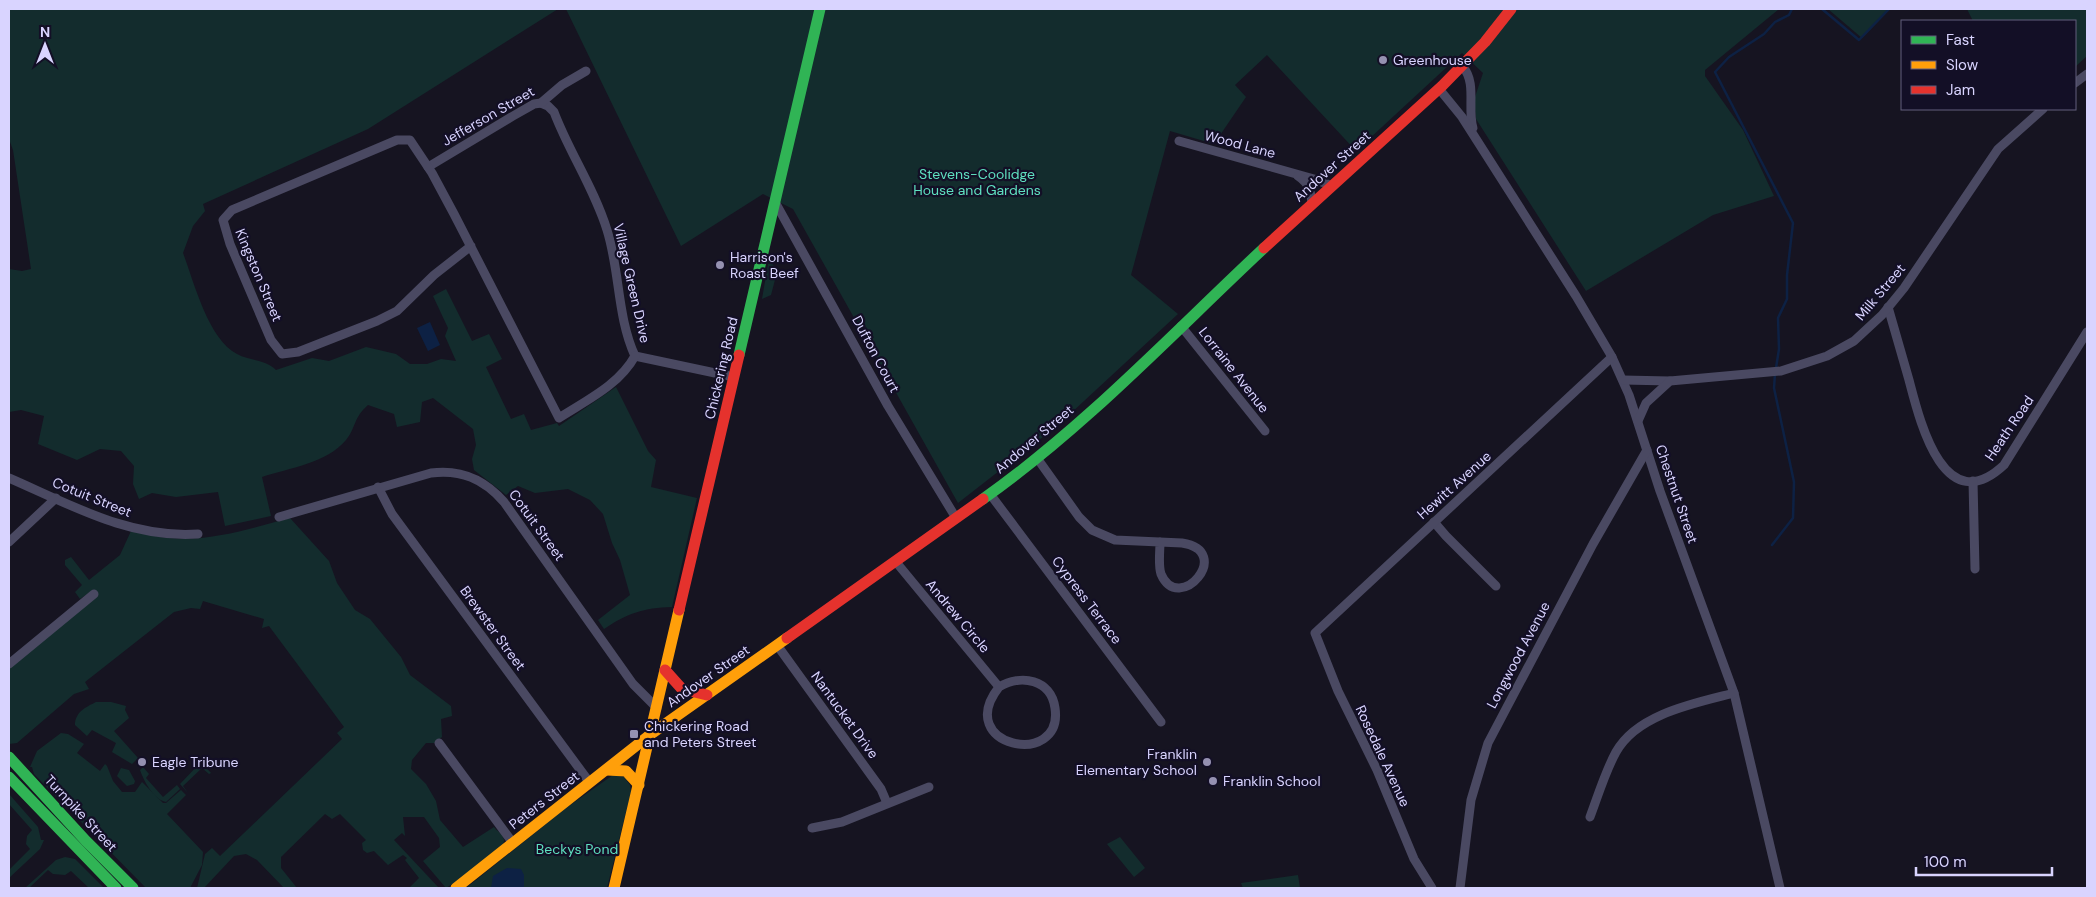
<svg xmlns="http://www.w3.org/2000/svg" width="2096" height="897" viewBox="0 0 2096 897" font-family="'DM Sans',sans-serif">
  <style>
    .green { fill: #132c2d }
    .water { fill: #0d2144 }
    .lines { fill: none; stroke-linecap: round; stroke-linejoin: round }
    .stream { stroke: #0d2144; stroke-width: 2.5 }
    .street { stroke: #4a4962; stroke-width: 9 }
    .fast { stroke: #30b455; stroke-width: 11 }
    .slow { stroke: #ff9f0a; stroke-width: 11 }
    .jam { stroke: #e5322d; stroke-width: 11 }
    .poi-dot { fill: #9591b1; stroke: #130f26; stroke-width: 2 }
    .labels { text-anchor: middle; stroke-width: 4.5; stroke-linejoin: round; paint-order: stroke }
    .poi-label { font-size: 14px; fill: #d9d4ff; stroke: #130f26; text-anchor: start }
    .street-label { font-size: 14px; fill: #d9d4ff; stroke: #130f26 }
    .park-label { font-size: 14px; fill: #5fe0c0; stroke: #130f26 }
  </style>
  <rect width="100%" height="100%" fill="#161421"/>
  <g class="green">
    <path d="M9,9H558L368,129L203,204L205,211L193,226L183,253C194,282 208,339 237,354C250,361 265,359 276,370L312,358L329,361L366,347L396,354L410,364H427L441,359L456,361L445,336L448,328L433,296L446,289L472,341L489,334L502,359L486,367L511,419L524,414L531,430L557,423L559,426L616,387L648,451L656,460L651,487L697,498L672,607C643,608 628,613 604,629L598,620L630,595L620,560L612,543L603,514L590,500L568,489L535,493L518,486L506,495L474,470L472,459L476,445L473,429L433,398L422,402L420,422L397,427L394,414L368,405C353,418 356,428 346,440C327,463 289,468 262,477L271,516L225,526L218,492L176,497L152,493L139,499L133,484L134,466L121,451L100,449L77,460L38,444L44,416L21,410L9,412V269L22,271L31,269L13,150L9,139Z"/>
    <polygon points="566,9 1779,9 1705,70 1705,76 1743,130 1774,196 1713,215 1586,291 1476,119 1474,100 1483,73 1462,53 1356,151 1267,55 1235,85 1246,97 1214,144 1170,131 1131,275 1178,314 1057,426 958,503 793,209 763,194 681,246"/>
    <polygon points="1828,9 1890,9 1862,38"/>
    <polygon points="1967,9 2087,9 2087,56 2075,67 2075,21 1973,21"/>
    <polygon points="772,263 777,272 771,295 762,299 768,264"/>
    <path d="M290,518L329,561L337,583L355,610L370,619L401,657L410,675L451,706L452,716L441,719L442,737L434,743H426L412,760L411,769L426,784L436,801L440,820L463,847L494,827C497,831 503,834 504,840C505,854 459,880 446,888L423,861L440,847L439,838L424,817H403L405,836L402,833L394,840L439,888H409L419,878L405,860L407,858L403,855L388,865L374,851L367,853L363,850L362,843L366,840L340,814L332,819L325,814L281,857V868L297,888H284L257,860L246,854L234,856L204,888H197L205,854L212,848L220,856L342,739L337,733L344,727L269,626L262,628L264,619L203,601L200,609L191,608L174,612L85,682L89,689L74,694L17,743L9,744V669L97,595L93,590L80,599L75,592L82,585L65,565V560L71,557L89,580L120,555L131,531C143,533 156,537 169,538C209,542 252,528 290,518Z"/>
    <path d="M96,702H111L126,706L125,710L129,718L114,731L138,758L132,764L112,752L116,743L92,730L87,736L75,725C75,712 86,707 96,702Z"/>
    <polygon points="61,733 68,734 84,744 77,753 100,771 105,764 107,766 113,781 122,792 135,792 142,782 163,803 166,803 181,790 186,795 167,814 203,852 202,865 190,888 146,888 34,774 32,767 30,767 37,751"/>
    <polygon points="201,762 211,773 209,774 202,768 183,786 188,793 180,784"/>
    <path d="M143,767L149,774L146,778L163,797L177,785L180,789L166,802C153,799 144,781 140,770Z"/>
    <polygon points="121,768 129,770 135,781 134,784 127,786 117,776"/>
    <polygon points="613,775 624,777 630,785 631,792 607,888 466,888 566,808"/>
    <polygon points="9,794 38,827 41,840 44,840 40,849 9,878 9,870 30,849 26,844 27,836 32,830 9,804"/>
    <polygon points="1120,837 1145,868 1134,877 1107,844"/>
    <polygon points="65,857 75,859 104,888 89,888 71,871 65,875 53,874 48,870 29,888 25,888 56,860"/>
    <polygon points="1298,875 1300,888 1243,888 1241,883"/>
  </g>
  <g class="water">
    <polygon points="430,322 440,345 428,351 417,328"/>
    <polygon points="507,868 521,869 524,875 524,888 491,888 493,876"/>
  </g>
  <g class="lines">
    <g class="stream">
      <polyline points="1822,9 1859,40 1889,9"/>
      <polyline points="1776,368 1779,349 1778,318 1787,299 1787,275 1793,223 1715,72 1729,57 1764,34 1775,22 1789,15 1792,9"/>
      <polyline points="1772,545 1793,518 1794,482 1774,388 1775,374"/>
    </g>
    <g class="street">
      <path d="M1463,67C1477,83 1467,109 1473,128"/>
      <polyline points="2075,83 2087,74"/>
      <polyline points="1440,90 1462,117 1576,296 1612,357 1629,395 1660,491 1734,693 1780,888"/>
      <path d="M541,103L548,106L554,112C569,152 594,188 607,230C620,271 617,317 635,356L734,377"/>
      <polyline points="1179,141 1314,179 1332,186"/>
      <polyline points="428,167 513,116 534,104 541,103 562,85 586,71"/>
      <path d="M1298,176C1310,184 1311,192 1312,205"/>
      <polyline points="775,202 888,406 956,518"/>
      <path d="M471,246L434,275L397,311L377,321L298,352L282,354L271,340L230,244L223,220L232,210L397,140H410L432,173L454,214L559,418C587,400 619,385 635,356"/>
      <path d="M1888,307C1895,331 1902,356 1909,380C1920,422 1944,521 2004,465L2087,332"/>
      <polyline points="1181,326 1265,431"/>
      <polyline points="1623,380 1670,381"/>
      <polyline points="1638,421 1646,403 1670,381 1781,371 1827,356 1854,341 1882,315 1904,288 1998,149 2043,109"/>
      <path d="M1037,458L1079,517L1092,530L1115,540L1182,543C1235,551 1179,616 1161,574C1158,565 1160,552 1160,542"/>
      <path d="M9,478C69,504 130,539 198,534"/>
      <polyline points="1973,481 1975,569"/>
      <polyline points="378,487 392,514 590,783"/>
      <polyline points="990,494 1161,722"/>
      <path d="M279,517L431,473C461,469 484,479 504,502L633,684L657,708"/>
      <polyline points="1434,522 1446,536 1496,586"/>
      <polyline points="9,542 56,498"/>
      <path d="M896,562L999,687C952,747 1064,769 1055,708C1051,679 1021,674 999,687"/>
      <polyline points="777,645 881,789 887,803"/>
      <polyline points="9,664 94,594"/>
      <polyline points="439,743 513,843"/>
      <path d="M1590,817C1598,796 1605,772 1616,752C1637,714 1695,703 1734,693"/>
      <polyline points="812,828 842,822 929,787"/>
      <polyline points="1432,888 1414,859 1377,770 1338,691 1315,633 1612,357"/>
      <polyline points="1460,888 1471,800 1488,743 1593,544 1647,450"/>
    </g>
    <g class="fast">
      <polyline points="739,355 820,9"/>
      <path d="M983,499C1085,427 1173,333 1264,248"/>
      <polyline points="9,757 86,841 133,888"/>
      <polyline points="9,777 116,888"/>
    </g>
    <g class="slow">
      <polyline points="607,770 626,771 639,785"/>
      <polyline points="456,888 651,734 787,638"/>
      <polyline points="614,888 679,610"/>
    </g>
    <g class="jam">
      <polyline points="1264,248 1442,86 1485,42 1511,9"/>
      <polyline points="679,610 739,355"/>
      <polyline points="787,638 983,499"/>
      <polyline points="665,670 682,689 707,695"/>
    </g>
  </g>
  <g class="poi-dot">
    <circle cx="1383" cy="60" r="5"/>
    <circle cx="720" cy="265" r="5"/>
    <rect x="629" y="729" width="10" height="10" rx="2.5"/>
    <circle cx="142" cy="762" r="5"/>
    <circle cx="1207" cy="762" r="5"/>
    <circle cx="1213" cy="781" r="5"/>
  </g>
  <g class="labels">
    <g class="poi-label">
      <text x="1393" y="65">Greenhouse</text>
      <text x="730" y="262">Harrison's<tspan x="730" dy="16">Roast Beef</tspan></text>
      <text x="644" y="731">Chickering Road<tspan x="644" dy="16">and Peters Street</tspan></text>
      <text x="1197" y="759" text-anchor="end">Franklin<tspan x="1197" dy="16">Elementary School</tspan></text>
      <text x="152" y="767">Eagle Tribune</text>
      <text x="1223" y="786">Franklin School</text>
    </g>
    <g class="street-label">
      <text transform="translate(488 116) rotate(-30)" y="5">Jefferson Street</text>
      <text transform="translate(1240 144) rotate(15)" y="5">Wood Lane</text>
      <text transform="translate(1332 166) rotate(-42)" y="5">Andover Street</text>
      <text transform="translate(259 275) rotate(67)" y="5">Kingston Street</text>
      <text transform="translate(632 283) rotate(77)" y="5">Village Green Drive</text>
      <text transform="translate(1880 292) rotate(-50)" y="5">Milk Street</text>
      <text transform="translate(876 354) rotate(62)" y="5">Dufton Court</text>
      <text transform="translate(721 368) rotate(-77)" y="5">Chickering Road</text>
      <text transform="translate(1234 370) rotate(52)" y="5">Lorraine Avenue</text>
      <text transform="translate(2009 428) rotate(-56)" y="5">Heath Road</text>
      <text transform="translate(1034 439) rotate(-40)" y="5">Andover Street</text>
      <text transform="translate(1454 485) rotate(-42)" y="5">Hewitt Avenue</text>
      <text transform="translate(1677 494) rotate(71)" y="5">Chestnut Street</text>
      <text transform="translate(92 497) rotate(22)" y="5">Cotuit Street</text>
      <text transform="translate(537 525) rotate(54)" y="5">Cotuit Street</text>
      <text transform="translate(1087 600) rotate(53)" y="5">Cypress Terrace</text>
      <text transform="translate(958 616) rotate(50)" y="5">Andrew Circle</text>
      <text transform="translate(493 628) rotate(54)" y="5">Brewster Street</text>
      <text transform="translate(1518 655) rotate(-62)" y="5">Longwood Avenue</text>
      <text transform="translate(708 676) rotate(-35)" y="5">Andover Street</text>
      <text transform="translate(845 715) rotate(54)" y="5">Nantucket Drive</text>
      <text transform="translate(1383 756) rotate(65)" y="5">Rosedale Avenue</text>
      <text transform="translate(544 800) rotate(-38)" y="5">Peters Street</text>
      <text transform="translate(81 813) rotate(47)" y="5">Turnpike Street</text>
    </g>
    <g class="park-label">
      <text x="977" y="179">Stevens-Coolidge<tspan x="977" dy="16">House and Gardens</tspan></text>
      <text x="577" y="854">Beckys Pond</text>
    </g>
  </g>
  <rect width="2096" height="897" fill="none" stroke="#d9d4ff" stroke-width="20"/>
  <rect x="1901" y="20" width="175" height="90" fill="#130f26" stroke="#625e7d"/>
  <rect x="1911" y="36" width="25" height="8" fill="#30b455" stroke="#625e7d"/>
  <text x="1946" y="45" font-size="15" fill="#d9d4ff">Fast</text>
  <rect x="1911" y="61" width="25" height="8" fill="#ff9f0a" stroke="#625e7d"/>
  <text x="1946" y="70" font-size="15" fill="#d9d4ff">Slow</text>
  <rect x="1911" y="86" width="25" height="8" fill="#e5322d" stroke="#625e7d"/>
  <text x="1946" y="95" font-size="15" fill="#d9d4ff">Jam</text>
  <g transform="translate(45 45)" stroke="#130f26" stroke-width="4" paint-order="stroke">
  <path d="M0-4L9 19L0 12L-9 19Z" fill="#d9d4ff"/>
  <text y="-8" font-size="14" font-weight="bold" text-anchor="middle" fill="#d9d4ff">N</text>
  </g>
  <path d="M1916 867v8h136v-8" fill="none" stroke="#d9d4ff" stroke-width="2.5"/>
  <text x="1924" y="867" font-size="15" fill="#d9d4ff" stroke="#130f26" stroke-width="4" paint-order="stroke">100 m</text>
</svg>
